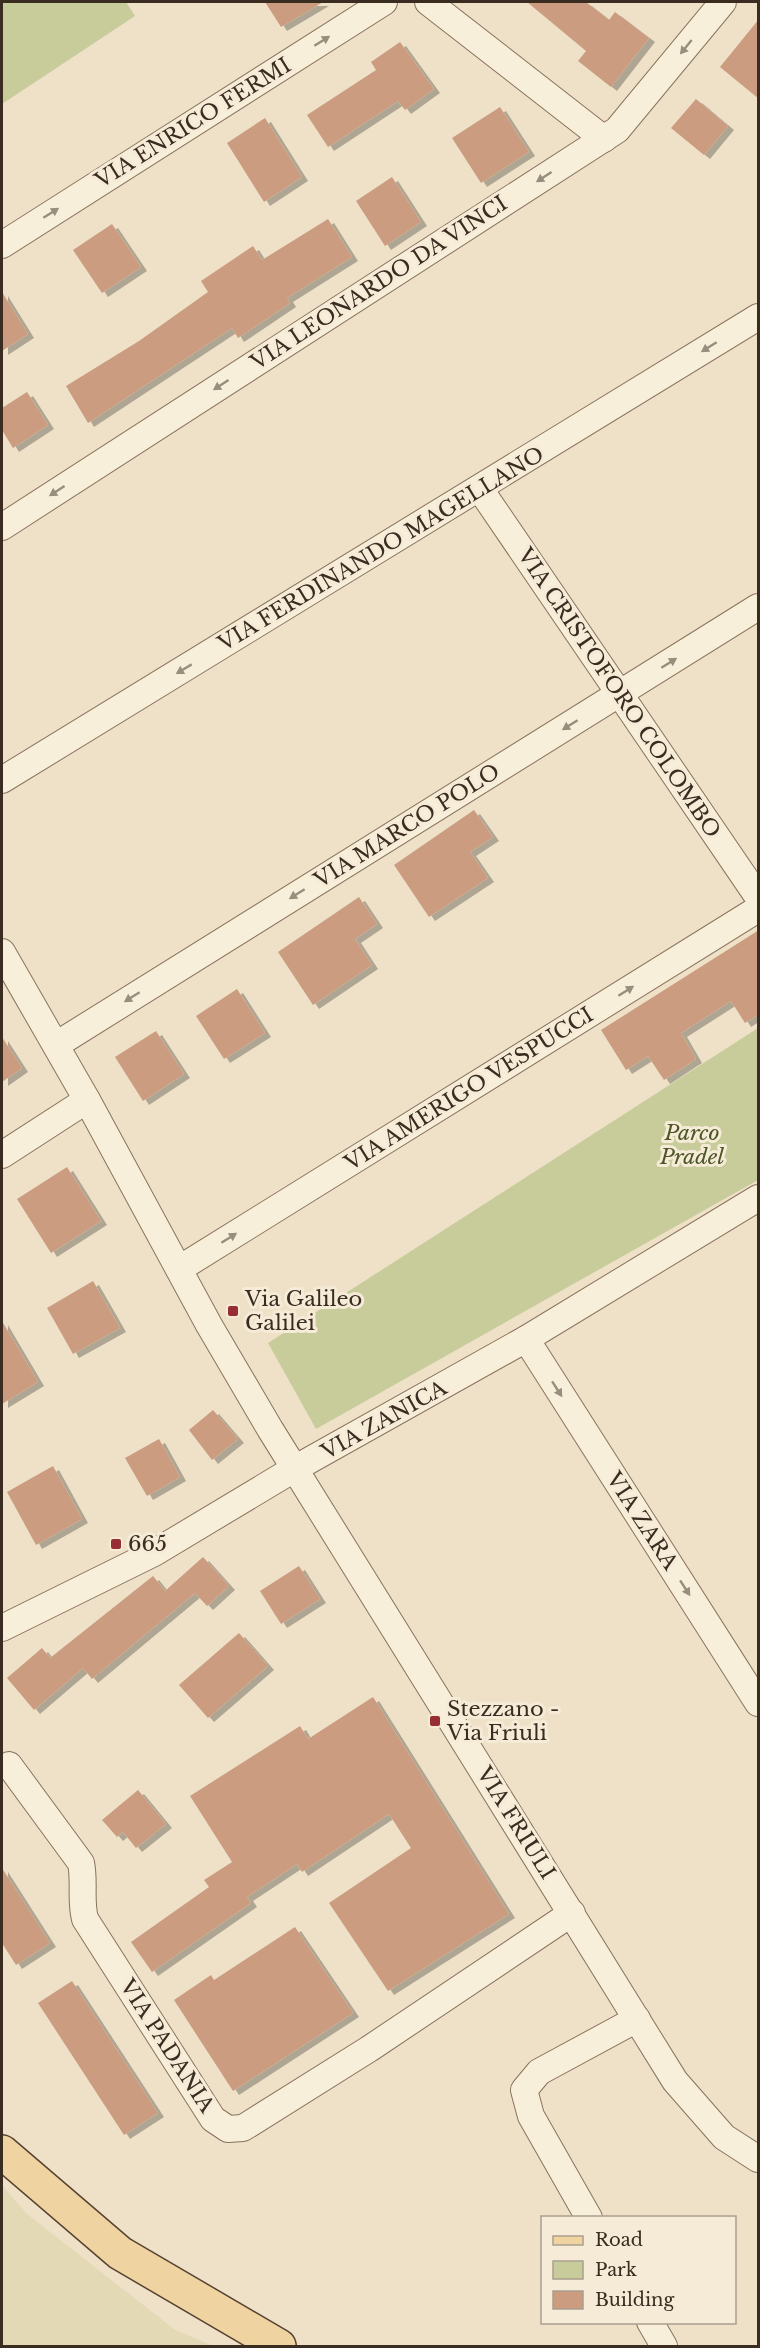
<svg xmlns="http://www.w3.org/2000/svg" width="760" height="2348" viewBox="0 0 760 2348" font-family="'Libre Baskerville',serif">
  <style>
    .farmland { fill: #e3dab5 }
    .green { fill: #c8cc9b }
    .building { fill: #cb9c7f; filter: url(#shadow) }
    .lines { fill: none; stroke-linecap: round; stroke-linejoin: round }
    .street-casing { stroke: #89735d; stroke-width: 28 }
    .primary-casing { stroke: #574231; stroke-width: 36 }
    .street { stroke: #f8efdb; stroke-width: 26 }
    .primary { stroke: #efd4a1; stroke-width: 33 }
    .oneway { fill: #998e7e }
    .poi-dot { fill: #972e33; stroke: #f5ebd7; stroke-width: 2 }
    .labels { text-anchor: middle; stroke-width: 6; stroke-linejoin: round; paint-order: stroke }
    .street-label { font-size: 21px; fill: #3a2c20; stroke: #f5ebd7 }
    .park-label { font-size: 21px; font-style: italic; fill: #4c5627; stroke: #f5ebd7 }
    .poi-label { font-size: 21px; fill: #3a2c20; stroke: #f5ebd7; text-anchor: start }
  </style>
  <defs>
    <filter id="shadow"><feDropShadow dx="6" dy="4" stdDeviation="0" flood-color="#0004"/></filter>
  </defs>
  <rect width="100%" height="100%" fill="#eee1c8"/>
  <polygon class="farmland" points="2,2185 27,2214 174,2329 213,2346 2,2346"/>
  <g class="green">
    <polygon points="2,2 126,2 135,16 2,104"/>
    <polygon points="758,1028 758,1180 316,1429 268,1343"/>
  </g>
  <g class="building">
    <polygon points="265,2 323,2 281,27"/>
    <polygon points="527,2 586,2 609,20 615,12 649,38 611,87 578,61 586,51"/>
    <polygon points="759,19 759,99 720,67"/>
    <polygon points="400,42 434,89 405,110 398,101 328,147 307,115 376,70 371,62"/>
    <polygon points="696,99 728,126 704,155 671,128"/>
    <polygon points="500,107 529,152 481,183 452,138"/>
    <polygon points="265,118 302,177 264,202 227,143"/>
    <polygon points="392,177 421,222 385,246 356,201"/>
    <polygon points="328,219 352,257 287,298 290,303 238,338 232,328 88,423 66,386 139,341 208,292 201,281 253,246 262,260"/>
    <polygon points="112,224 141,267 102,293 73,250"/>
    <polygon points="2,292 28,334 2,351"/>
    <polygon points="27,392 48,425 13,448 2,430 2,408"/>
    <polygon points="474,810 493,837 470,852 488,878 429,917 394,865"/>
    <polygon points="359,897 377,924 355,939 372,965 313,1005 278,952"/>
    <polygon points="759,930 759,1014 745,1023 731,1001 681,1033 696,1059 664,1080 648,1056 626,1070 601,1030"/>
    <polygon points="237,989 265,1033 224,1059 196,1016"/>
    <polygon points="156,1031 184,1074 143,1101 115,1057"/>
    <polygon points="2,1037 22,1068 2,1082"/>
    <polygon points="67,1167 101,1221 51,1253 17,1199"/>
    <polygon points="93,1281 120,1328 73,1354 47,1308"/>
    <polygon points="2,1321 38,1382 2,1404"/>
    <polygon points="213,1410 238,1439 212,1460 189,1430"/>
    <polygon points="159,1439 180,1477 147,1496 125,1458"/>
    <polygon points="53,1466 82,1519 36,1545 7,1492"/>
    <polygon points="203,1557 229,1586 207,1606 195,1593 92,1679 83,1668 34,1710 7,1678 42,1648 50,1658 153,1576 165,1591"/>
    <polygon points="299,1566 320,1599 281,1624 260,1591"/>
    <polygon points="239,1633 268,1666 208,1718 179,1685"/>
    <polygon points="373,1697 509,1914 388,1991 329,1903 411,1848 389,1814 302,1872 297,1864 247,1897 251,1903 152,1972 131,1942 209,1887 204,1880 232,1862 190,1796 300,1726 308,1739"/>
    <polygon points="138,1790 166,1824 136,1848 123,1832 117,1837 102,1820"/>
    <polygon points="2,1868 50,1943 16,1965 2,1943"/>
    <polygon points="295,1927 353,2013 233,2091 174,2000 211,1975 214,1980"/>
    <polygon points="72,1981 158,2113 124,2135 38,2003"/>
  </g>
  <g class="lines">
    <g class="street-casing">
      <g id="street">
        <polyline points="428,2 604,139"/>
        <polyline points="2,245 384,2"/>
        <polyline points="480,489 758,897"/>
        <polyline points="2,527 617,130 723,2"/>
        <polyline points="2,780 758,317"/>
        <polyline points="2,952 87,1100 209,1325 270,1429 675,2081 724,2137 758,2159"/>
        <polyline points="56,1045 758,607"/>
        <polyline points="2,1155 87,1100"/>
        <polyline points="179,1269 758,909"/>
        <polyline points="526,1339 758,1703"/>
        <polyline points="2,1628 154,1553 294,1469 526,1339 758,1198"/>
        <path d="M9,1765L81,1863C85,1882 80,1900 85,1919L213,2119L228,2129L243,2128L369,2049L572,1913"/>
        <polyline points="589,2218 531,2116 524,2090 539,2072 637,2019"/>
        <polyline points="650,2322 664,2346"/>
      </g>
    </g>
    <g class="primary-casing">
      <polyline id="primary" points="2,2152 120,2253 279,2346"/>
    </g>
    <use href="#street" class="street"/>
    <use href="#primary" class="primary"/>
  </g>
  <defs><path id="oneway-solid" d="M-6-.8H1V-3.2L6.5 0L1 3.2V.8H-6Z" transform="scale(1.5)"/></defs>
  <g class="oneway">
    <use href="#oneway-solid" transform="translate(322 41) rotate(-32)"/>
    <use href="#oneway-solid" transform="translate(686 47) rotate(129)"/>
    <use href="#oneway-solid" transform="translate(544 177) rotate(147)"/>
    <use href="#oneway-solid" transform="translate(51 213) rotate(-32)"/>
    <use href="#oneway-solid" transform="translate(709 347) rotate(148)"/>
    <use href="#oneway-solid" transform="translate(221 385) rotate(147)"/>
    <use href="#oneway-solid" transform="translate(57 491) rotate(147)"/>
    <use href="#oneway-solid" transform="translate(669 663) rotate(-32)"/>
    <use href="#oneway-solid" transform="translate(184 669) rotate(149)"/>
    <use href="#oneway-solid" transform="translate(570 725) rotate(148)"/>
    <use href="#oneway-solid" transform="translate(297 894) rotate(148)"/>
    <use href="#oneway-solid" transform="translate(626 991) rotate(-32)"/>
    <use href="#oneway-solid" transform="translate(132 997) rotate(148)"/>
    <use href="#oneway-solid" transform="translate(229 1238) rotate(-32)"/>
    <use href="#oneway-solid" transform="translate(557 1389) rotate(57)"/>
    <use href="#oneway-solid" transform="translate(685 1588) rotate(57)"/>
  </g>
  <g class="poi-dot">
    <rect x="227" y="1305" width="12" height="12" rx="3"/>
    <rect x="110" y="1538" width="12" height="12" rx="3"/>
    <rect x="429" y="1715" width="12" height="12" rx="3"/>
  </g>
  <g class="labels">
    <g class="street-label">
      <text transform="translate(193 123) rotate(-32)" y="7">VIA ENRICO FERMI</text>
      <text transform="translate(379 283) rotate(-33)" y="7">VIA LEONARDO DA VINCI</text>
      <text transform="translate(381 549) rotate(-31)" y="7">VIA FERDINANDO MAGELLANO</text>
      <text transform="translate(619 693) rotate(56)" y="7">VIA CRISTOFORO COLOMBO</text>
      <text transform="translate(407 826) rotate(-32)" y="7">VIA MARCO POLO</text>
      <text transform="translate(469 1089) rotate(-32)" y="7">VIA AMERIGO VESPUCCI</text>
      <text transform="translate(384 1420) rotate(-29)" y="7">VIA ZANICA</text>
      <text transform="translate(642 1521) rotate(57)" y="7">VIA ZARA</text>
      <text transform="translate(516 1823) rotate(58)" y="7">VIA FRIULI</text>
      <text transform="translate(167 2046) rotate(57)" y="7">VIA PADANIA</text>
    </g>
    <g class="park-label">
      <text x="692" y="1140">Parco<tspan x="692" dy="24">Pradel</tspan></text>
    </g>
    <g class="poi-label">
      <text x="245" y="1306">Via Galileo<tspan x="245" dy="24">Galilei</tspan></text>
      <text x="128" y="1551">665</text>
      <text x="447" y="1716">Stezzano -<tspan x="447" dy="24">Via Friuli</tspan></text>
    </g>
  </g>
  <rect width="760" height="2348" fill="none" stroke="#3a2c20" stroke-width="6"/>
  <rect x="541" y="2216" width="195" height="108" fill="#f5ebd7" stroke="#aa9f8e" stroke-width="1.5"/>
  <rect x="553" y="2236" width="30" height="9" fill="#efd4a1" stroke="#aa9f8e" stroke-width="1.5"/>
  <text x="595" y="2246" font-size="18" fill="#3a2c20">Road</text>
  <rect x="553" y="2261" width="30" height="18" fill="#c8cc9b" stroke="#aa9f8e" stroke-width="1.5"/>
  <text x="595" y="2276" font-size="18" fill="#3a2c20">Park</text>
  <rect x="553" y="2291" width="30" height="18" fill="#cb9c7f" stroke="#aa9f8e" stroke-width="1.5"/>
  <text x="595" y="2306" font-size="18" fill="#3a2c20">Building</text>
</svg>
